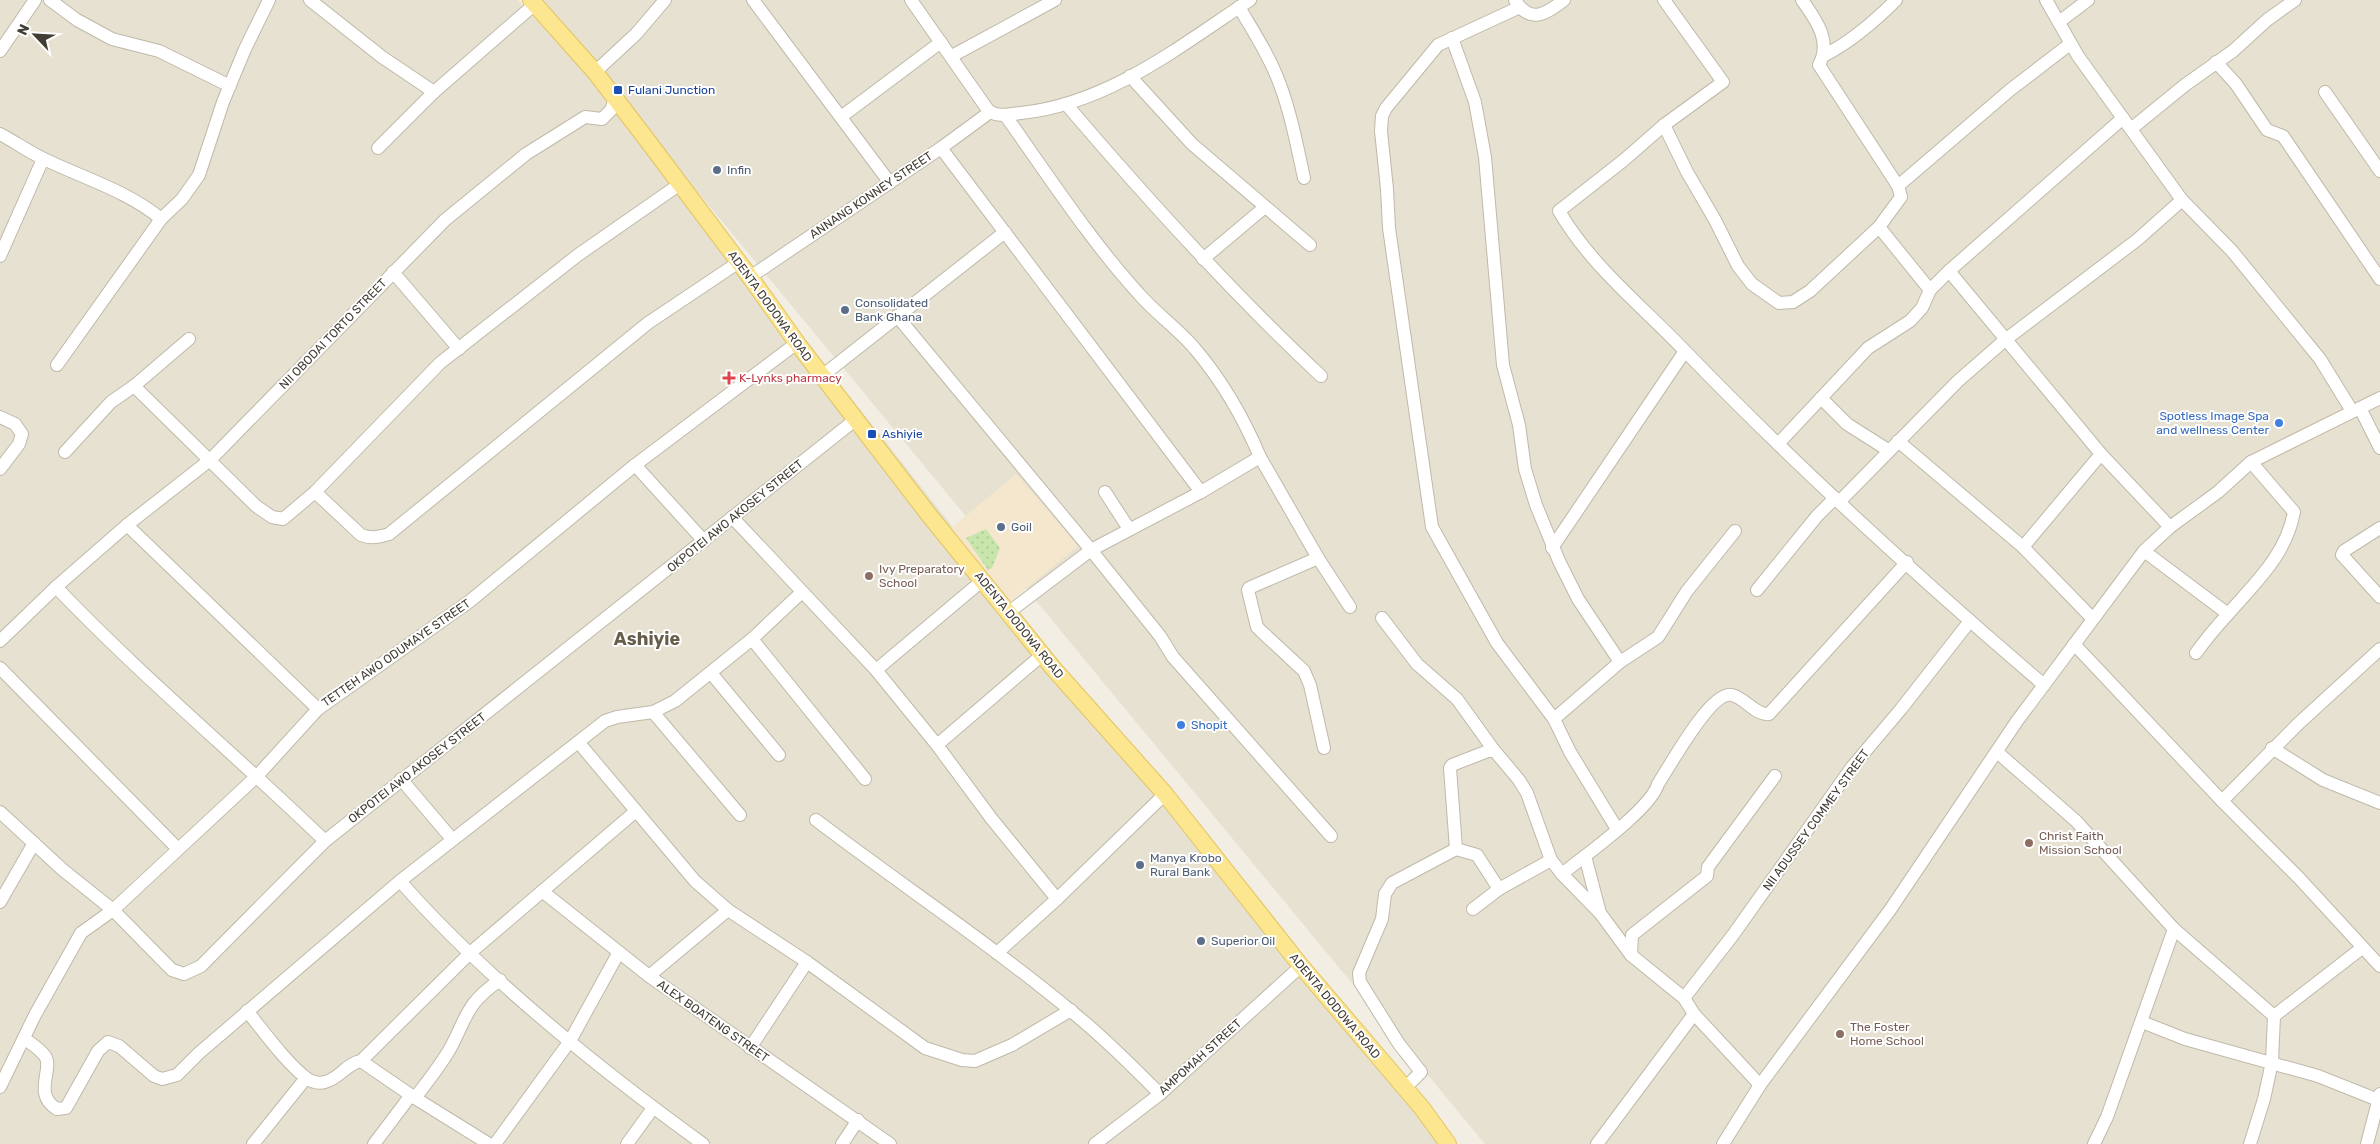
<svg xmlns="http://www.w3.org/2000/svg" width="2380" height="1144" viewBox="0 0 2380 1144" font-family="Rubik,sans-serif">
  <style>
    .residential { fill: #e6e1d1 }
    .commercial { fill: #f4e7ce }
    .green { fill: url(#green-dots) }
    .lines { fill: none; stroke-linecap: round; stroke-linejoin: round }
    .minor-casing { stroke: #c0b9a9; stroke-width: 14 }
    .major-casing { stroke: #e2c461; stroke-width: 18 }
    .minor { stroke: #fff; stroke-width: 12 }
    .major { stroke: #fde690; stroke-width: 16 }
    .transit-dot { fill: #1a4fb4; stroke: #fff; stroke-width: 2 }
    .service-dot { fill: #5c6f8a; stroke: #fff; stroke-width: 2 }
    .health-dot { fill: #e0444e; stroke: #fff; stroke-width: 2 }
    .shop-dot { fill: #3f7fe0; stroke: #fff; stroke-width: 2 }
    .education-dot { fill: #8d6e63; stroke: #fff; stroke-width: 2 }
    .labels { text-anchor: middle; stroke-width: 4; stroke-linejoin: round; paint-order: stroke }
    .transit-label { font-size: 12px; fill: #164399; stroke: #fff; text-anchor: start }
    .service-label { font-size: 12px; fill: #4e5e75; stroke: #fff; text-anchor: start }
    .street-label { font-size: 12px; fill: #433e34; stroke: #fff }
    .health-label { font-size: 12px; fill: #be3a42; stroke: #fff; text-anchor: start }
    .shop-label { font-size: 12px; fill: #366cbe; stroke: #fff; text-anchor: end }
    .education-label { font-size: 12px; fill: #785e54; stroke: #fff; text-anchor: start }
    .district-label { font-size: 18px; font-weight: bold; fill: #665d4b; stroke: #fff }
  </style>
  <defs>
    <pattern id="green-dots" width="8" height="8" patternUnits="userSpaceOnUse" patternTransform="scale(1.25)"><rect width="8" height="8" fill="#c8e6ac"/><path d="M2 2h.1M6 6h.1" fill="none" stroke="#adc695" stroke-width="1.8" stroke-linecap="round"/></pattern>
  </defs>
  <rect width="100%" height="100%" fill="#f2eee3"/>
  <g class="residential">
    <polygon points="0,0 518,0 641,132 1440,1144 0,1144"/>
    <polygon points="539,0 2380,0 2380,1144 1485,1144"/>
  </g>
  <polygon class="commercial" points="1016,474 1078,546 1010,602 950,529"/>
  <polygon class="green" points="986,529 1000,548 992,568 988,570 966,538"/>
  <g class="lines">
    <g class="minor-casing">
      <g id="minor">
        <polyline points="50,0 77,20 112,39 159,51 230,86"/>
        <polyline points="310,0 382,57 434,92 378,148"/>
        <polyline points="753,0 890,183"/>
        <path d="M911,0L988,110C997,118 1010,114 1021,113C1108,104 1180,46 1250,0"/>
        <path d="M1515,0C1530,24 1545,15 1564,0"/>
        <path d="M1664,0L1723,82L1664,125L1624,160L1559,211C1591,266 1642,306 1685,351C1799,469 1920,579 2044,685"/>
        <path d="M1802,0C1816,20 1832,41 1819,65L1898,186"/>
        <polyline points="2046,0 2078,56 2182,200 2232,251 2320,359 2352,411"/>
        <path d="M1239,7C1253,31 1269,55 1279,82C1291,113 1297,146 1304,178"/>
        <polyline points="1520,7 1438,45 1386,108 1382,116 1381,131 1387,189 1389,228 1432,527 1497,643 1554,719 1570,752 1617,829"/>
        <polyline points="2059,22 2088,0"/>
        <polyline points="1452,38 1475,102 1485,157 1503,365 1519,425 1525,469 1536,505 1559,561 1578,599 1620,662"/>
        <polyline points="0,51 35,0"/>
        <path d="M1825,55C1852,41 1874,22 1896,0"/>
        <polyline points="952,56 1055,0"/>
        <polyline points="2216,62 2236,84 2267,130 2283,136 2380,279"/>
        <polyline points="595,72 636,34 665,0"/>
        <polyline points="1130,76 1192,144 1310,245"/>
        <polyline points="434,92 535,4"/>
        <polyline points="2325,92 2380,171"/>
        <path d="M1066,104C1147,199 1230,291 1321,376"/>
        <path d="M1005,115C1048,175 1089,239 1139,294C1156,314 1179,329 1196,350C1222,381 1244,419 1260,457L1201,492"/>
        <polyline points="841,117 941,42"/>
        <polyline points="1664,125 1687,172 1715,220 1738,266 1752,284 1779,303 1793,302 1810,291 1879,227 1901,197 1898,186 2010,90 2070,44"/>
        <polyline points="2131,129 2185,85 2233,51 2267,20 2295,0"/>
        <path d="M0,134C15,142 29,152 44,159C81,177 130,192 161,219L182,199L199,175L223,102L245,49L269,0"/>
        <polyline points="941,148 1201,492 1091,550 1009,612"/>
        <polyline points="1879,227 1930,290 1949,271 2123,118"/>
        <polyline points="0,256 43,159"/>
        <polyline points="1203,259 1265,207"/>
        <polyline points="1949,271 2101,454 2170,527"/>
        <polyline points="393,272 459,349"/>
        <polyline points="750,277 941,148 990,112"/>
        <polyline points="897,316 1091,550 1160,636 1173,657 1331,836"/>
        <polyline points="189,339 134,386 256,506 272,517 283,519 315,492 440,363 578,255 680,184"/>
        <polyline points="57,365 161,219"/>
        <polyline points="822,376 1005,232"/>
        <polyline points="1821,398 1847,424 1888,450"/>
        <polyline points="2360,408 2380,448"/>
        <polyline points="0,417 15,424 22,434 19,444 0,469"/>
        <polyline points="1898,441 2023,547 2093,619"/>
        <polyline points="1778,444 1868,348 1910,321 1922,308 1930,290"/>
        <polyline points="65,452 111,402 134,386"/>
        <polyline points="1260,457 1318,558 1350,607"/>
        <polyline points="635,465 704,541"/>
        <path d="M315,492L361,535C372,539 379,537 389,534L648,323L739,262"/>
        <polyline points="1105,492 1129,529"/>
        <polyline points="1839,502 1958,381 2005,340 2137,240 2182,200"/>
        <polyline points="732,517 876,670 937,745 991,818 1057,899"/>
        <polyline points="127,525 318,709"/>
        <polyline points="2380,528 2344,551 2342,555 2380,597"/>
        <polyline points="2023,547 2101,454"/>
        <polyline points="1552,548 1685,351"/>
        <polyline points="2144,551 2228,614"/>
        <polyline points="1318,558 1249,588 1248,590 1257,627 1261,631 1304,671 1310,685 1324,748"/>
        <path d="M56,587C141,676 236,755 325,841"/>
        <polyline points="1757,590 1817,516 1835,498"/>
        <polyline points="1382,618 1417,664 1457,699 1493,749"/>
        <polyline points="752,639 865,779"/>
        <polyline points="0,641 56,587 127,525 210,460 445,220 526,154 585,117 602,119 611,110 615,99"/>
        <polyline points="2074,644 2222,801 2299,878 2380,966"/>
        <path d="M2196,653C2206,639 2217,626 2228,614C2256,582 2286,555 2294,512L2251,462"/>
        <polyline points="0,668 178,849"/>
        <polyline points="876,670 983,580"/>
        <polyline points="711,673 779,755"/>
        <polyline points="653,712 740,815"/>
        <polyline points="1554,719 1620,662 1658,637 1687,591 1735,531"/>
        <polyline points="579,743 695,881 728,910 807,962 925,1048 962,1060 975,1061 1012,1045 1071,1010"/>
        <polyline points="937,745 1042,655"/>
        <polyline points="2272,748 2323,780 2380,803"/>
        <polyline points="1997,752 2076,821 2174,929 2274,1016 2362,948"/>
        <polyline points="401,779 452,839"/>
        <polyline points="2222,801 2298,724 2380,649"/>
        <polyline points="0,812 63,870 113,910 172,970 184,974 201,966 325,841 855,420"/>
        <path d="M816,820C900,884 989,943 1071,1011C1102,1036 1131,1065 1160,1094"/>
        <polyline points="1585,856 1600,913 1631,955 1684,998 1694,1014 1760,1085"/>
        <path d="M1562,874C1584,856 1651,809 1658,784C1670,766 1711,690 1732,695C1745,698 1756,716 1769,714L1907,562"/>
        <path d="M400,881C485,978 598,1068 703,1144"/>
        <polyline points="1499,889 1477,855 1456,849 1450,768 1452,765 1493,749 1519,780 1527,793 1551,860 1562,874 1600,913"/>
        <polyline points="542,891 649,976 890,1144"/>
        <polyline points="0,902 34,843"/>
        <polyline points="1473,909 1499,889 1551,860"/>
        <polyline points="997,953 1057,899 1165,794"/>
        <polyline points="1631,955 1632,935 1707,876 1708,867 1775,776"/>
        <polyline points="649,976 728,910"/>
        <polyline points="1684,998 1733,935 1852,767 1901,709 1970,621"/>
        <path d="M247,1011C265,1033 284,1060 306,1078C312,1082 318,1084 325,1082C339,1079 347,1063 361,1061"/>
        <polyline points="2142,1022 2185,1039 2318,1076 2378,1100"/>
        <path d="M24,1038C30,1043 40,1049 45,1056C54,1069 32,1094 57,1109L66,1108L98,1051L108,1042L119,1046L154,1076L162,1079L177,1075L199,1053L400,881L605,721L617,717L653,712L675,701L752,639L802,592"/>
        <polyline points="750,1048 807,962"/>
        <polyline points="0,1087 35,1015 81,933 113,910 257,776 318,709 470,601 635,465 797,343"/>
        <polyline points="1405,1088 1421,1072 1399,1044 1360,982 1359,973 1382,919 1385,894 1392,883 1456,849"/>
        <path d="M415,1098C427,1082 441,1065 451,1047C468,1014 467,1003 500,980"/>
        <polyline points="253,1144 306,1078"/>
        <polyline points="374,1144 411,1095"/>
        <polyline points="489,1144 415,1098 361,1061 470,953 636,811"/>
        <polyline points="495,1144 570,1041 619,952"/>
        <polyline points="627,1144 653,1108"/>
        <polyline points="842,1144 858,1120"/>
        <polyline points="1095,1144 1160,1094 1301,966"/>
        <polyline points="1597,1144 1694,1014"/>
        <polyline points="1723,1144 1760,1085 1890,910 2017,721 2144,551 2170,527 2218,492 2251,462 2380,398"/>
        <polyline points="2094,1144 2107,1117 2174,929"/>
        <polyline points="2250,1144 2264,1099 2272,1062 2274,1016"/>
        <polyline points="2367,1144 2380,1094"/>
      </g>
    </g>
    <g class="major-casing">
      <polyline id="major" points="531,0 595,72 644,136 750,277 797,343 929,515 1053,668 1165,794 1301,966 1422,1108 1448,1144"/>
    </g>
    <use href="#minor" class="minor"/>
    <use href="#major" class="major"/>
  </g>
  <g class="transit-dot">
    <rect x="613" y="85" width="10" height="10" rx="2.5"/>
    <rect x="867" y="429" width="10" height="10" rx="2.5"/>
  </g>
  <g class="service-dot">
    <circle cx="717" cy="170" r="5"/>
    <circle cx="845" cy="310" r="5"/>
    <circle cx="1001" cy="527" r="5"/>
    <circle cx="1140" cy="865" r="5"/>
    <circle cx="1201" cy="941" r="5"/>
  </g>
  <path class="health-dot" d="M726.5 370.5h5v5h5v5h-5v5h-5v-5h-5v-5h5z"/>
  <g class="shop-dot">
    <circle cx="2279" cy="423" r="5"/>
    <circle cx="1181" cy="725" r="5"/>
  </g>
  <g class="education-dot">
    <circle cx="869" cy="576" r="5"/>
    <circle cx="2029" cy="843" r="5"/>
    <circle cx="1840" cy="1034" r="5"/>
  </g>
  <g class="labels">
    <g class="transit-label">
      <text x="628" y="94">Fulani Junction</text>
      <text x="882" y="438">Ashiyie</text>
    </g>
    <g class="service-label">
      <text x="727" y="174">Infin</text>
      <text x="855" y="307">Consolidated<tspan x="855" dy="14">Bank Ghana</tspan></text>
      <text x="1011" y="531">Goil</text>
      <text x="1150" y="862">Manya Krobo<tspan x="1150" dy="14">Rural Bank</tspan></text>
      <text x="1211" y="945">Superior Oil</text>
    </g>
    <g class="street-label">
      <text transform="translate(871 195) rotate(-34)" y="4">ANNANG KONNEY STREET</text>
      <text transform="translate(770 306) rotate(54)" y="4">ADENTA DODOWA ROAD</text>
      <text transform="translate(333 334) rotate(-46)" y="4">NII OBODAI TORTO STREET</text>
      <text transform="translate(735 516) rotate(-39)" y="4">OKPOTEI AWO AKOSEY STREET</text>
      <text transform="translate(1019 625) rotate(51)" y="4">ADENTA DODOWA ROAD</text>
      <text transform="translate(396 653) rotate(-35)" y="4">TETTEH AWO ODUMAYE STREET</text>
      <text transform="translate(417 768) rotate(-38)" y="4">OKPOTEI AWO AKOSEY STREET</text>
      <text transform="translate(1816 820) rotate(-54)" y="4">NII ADUSSEY COMMEY STREET</text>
      <text transform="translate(1335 1006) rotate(50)" y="4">ADENTA DODOWA ROAD</text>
      <text transform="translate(713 1021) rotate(35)" y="4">ALEX BOATENG STREET</text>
      <text transform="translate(1200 1057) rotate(-42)" y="4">AMPOMAH STREET</text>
    </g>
    <g class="health-label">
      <text x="739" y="382">K-Lynks pharmacy</text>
    </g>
    <g class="shop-label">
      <text x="2269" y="420">Spotless Image Spa<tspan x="2269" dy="14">and wellness Center</tspan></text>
      <text x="1191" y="729" text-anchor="start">Shopit</text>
    </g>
    <g class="education-label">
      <text x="879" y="573">Ivy Preparatory<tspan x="879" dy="14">School</tspan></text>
      <text x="2039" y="840">Christ Faith<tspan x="2039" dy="14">Mission School</tspan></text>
      <text x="1850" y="1031">The Foster<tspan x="1850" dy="14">Home School</tspan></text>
    </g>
    <g class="district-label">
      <text x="647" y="645">Ashiyie</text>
    </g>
  </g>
  <g transform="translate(35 35) rotate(295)" stroke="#ffffff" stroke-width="4" paint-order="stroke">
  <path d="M0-4L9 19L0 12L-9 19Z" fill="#433e34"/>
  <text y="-8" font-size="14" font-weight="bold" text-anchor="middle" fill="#433e34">N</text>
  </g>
</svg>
